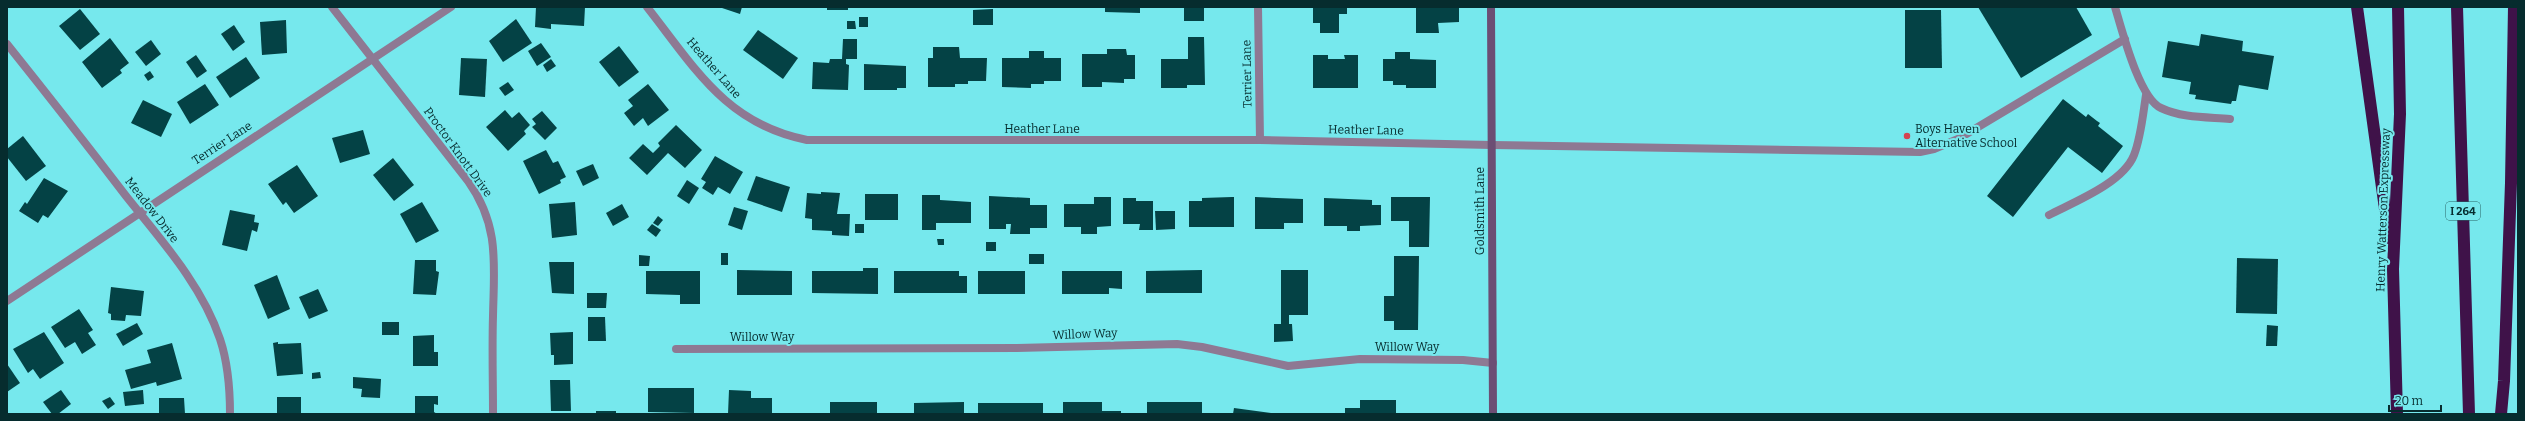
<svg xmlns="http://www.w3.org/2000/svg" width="2525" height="421" viewBox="0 0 2525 421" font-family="Bitter,serif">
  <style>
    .building { fill: #044245 }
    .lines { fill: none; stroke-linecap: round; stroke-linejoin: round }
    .lane { stroke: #8e7993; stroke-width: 8 }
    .street { stroke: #8e7993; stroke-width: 8 }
    .secondary { stroke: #6c4e74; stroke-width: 8 }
    .highway { stroke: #3f1249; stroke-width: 12 }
    .poi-dot { fill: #d44450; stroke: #76e8ed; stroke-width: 1.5 }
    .labels { text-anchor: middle; stroke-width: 4; stroke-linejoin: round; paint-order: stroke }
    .shield { fill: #76e8ed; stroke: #286467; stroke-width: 1 }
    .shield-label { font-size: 11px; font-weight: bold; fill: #062c2e }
    .street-label { font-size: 12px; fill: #062c2e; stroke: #76e8ed }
    .poi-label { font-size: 12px; fill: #062c2e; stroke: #76e8ed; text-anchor: start }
  </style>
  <rect width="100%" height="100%" fill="#76e8ed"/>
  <g class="building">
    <polygon points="536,7 585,7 584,26 551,24 551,29 535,27"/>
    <polygon points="719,7 742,7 740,14"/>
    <rect x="827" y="7" width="21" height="3"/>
    <polygon points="1105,7 1140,7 1140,13 1105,12"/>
    <rect x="1184" y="7" width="20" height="14"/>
    <polygon points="1313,7 1347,7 1347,14 1339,14 1339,33 1320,33 1320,23 1313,23"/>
    <polygon points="1416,7 1459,8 1459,22 1438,23 1439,33 1416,33"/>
    <polygon points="1978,7 2076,7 2092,35 2021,78"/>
    <polygon points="80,9 100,34 80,50 59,26"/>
    <polygon points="993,9 993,25 973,25 973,10"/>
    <polygon points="1905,10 1941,10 1942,68 1905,68"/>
    <rect x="859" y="17" width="9" height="10"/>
    <polygon points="516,19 532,43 503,62 489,41"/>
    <polygon points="286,20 287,53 262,55 260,22"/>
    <polygon points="847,21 855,21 856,29 847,29"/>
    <polygon points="234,25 245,42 233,51 221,34"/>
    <polygon points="758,30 798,58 783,79 743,50"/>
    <polygon points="2201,34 2243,41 2242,51 2274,56 2268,90 2239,85 2236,101 2232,101 2231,104 2195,99 2196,95 2189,94 2191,82 2162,77 2168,41 2199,46"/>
    <polygon points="1188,37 1204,37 1205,85 1187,85 1187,88 1161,88 1161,59 1188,59"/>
    <polygon points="110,38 129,63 120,70 122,73 102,88 82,62"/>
    <polygon points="843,39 857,39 857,59 846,59 846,64 849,65 848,90 812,89 813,62 829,63 830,59 842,59"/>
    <polygon points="151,40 161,54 146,66 135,52"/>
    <polygon points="541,43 551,57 537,66 528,51"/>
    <polygon points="619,46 639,72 619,87 599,62"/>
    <polygon points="933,47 959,47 960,58 987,58 986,81 968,81 968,84 955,84 955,87 928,87 928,58 933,58"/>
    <polygon points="1107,49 1126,49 1127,55 1135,55 1135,79 1124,79 1124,83 1102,82 1102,87 1082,87 1082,54 1107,54"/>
    <polygon points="1029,51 1044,51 1044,58 1061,58 1061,81 1044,81 1044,84 1031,84 1031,88 1002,87 1002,58 1029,58"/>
    <polygon points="1395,52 1410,52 1410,59 1436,60 1436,88 1406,88 1406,85 1393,85 1393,81 1383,81 1383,59 1395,59"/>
    <polygon points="196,55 207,71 197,78 186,62"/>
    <polygon points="1313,55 1328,55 1328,59 1345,59 1344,55 1358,55 1358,88 1313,88"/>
    <polygon points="246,57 260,78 230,98 216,77"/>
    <polygon points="461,58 487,59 485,97 459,95"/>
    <polygon points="551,59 556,66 547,72 543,65"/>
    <polygon points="864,64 906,66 906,88 897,88 897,90 864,90"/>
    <polygon points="150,71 154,77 148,81 144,75"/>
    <polygon points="508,82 514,90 505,96 499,88"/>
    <polygon points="205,84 219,105 190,124 177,102"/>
    <polygon points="648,84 669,110 648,126 643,118 634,126 624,113 633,106 628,100"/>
    <polygon points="2063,99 2086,117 2088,114 2097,121 2100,123 2098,126 2123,146 2102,173 2068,147 2013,217 1987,196"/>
    <polygon points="143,100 172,114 161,137 131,123"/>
    <polygon points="505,110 512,118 519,112 530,125 524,131 526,134 508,151 486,127"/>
    <polygon points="542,111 557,128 545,140 532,127 536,124 532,119"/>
    <polygon points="676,125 702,150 685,168 668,153 647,175 629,158 643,144 653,153 660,146 658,143"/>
    <polygon points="363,130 370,154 340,163 332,138"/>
    <polygon points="23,136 46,166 26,181 7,157 7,149"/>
    <polygon points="546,150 553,163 558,161 566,177 560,180 561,183 539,194 523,161"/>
    <polygon points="715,156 743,172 730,194 718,187 713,195 702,188 706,182 701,179"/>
    <polygon points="393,158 414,185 394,201 373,175"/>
    <polygon points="593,164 599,178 583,186 576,171"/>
    <polygon points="297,165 318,196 294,213 286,202 283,205 268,184"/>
    <polygon points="756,176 790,187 782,212 747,200"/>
    <polygon points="44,178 68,191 48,218 43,215 38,223 19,211 25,202 27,204"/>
    <polygon points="687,180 699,188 689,204 677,196"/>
    <polygon points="821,192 840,193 837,214 850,214 849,236 832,235 832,231 812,230 812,219 805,218 807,193 821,194"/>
    <rect x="865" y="194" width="33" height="26"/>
    <polygon points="922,195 940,195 940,200 971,202 971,223 936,223 936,230 922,230"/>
    <polygon points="989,196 1030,198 1030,205 1047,205 1047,228 1030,228 1030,234 1010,234 1011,224 1006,224 1006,229 989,229"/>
    <polygon points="1094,197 1111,197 1111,226 1097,227 1097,234 1081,234 1081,227 1064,227 1064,204 1094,204"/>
    <polygon points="1232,197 1234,197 1234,227 1189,227 1189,201 1202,201 1202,198"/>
    <polygon points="1255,197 1303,199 1303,223 1284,223 1284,229 1255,229"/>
    <polygon points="1391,197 1430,197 1429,247 1409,247 1409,221 1391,221"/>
    <polygon points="1123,198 1136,198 1136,201 1153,201 1153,230 1139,230 1140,224 1123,224"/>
    <polygon points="1324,198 1372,200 1372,205 1381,205 1381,225 1360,226 1360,231 1347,231 1347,226 1324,226"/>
    <polygon points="422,202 439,231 416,243 400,214"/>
    <polygon points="575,202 577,235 552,238 549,204"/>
    <polygon points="622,204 629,217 613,226 606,213"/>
    <polygon points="734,207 748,211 742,230 728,225"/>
    <polygon points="230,210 255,215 254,222 259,223 257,232 252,230 247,251 222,245"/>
    <polygon points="1155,211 1175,211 1175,229 1156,230"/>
    <polygon points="658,216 663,220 658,226 653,223"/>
    <polygon points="652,224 661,230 656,237 647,230"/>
    <rect x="855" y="224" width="9" height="9"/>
    <polygon points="937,239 944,239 944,245 938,245"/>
    <rect x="986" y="242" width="10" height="9"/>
    <rect x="721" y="253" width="7" height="12"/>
    <rect x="1029" y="254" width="15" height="10"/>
    <polygon points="639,255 650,256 649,266 639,266"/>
    <polygon points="1394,256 1419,256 1418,330 1394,330 1394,321 1384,321 1384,296 1394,296"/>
    <polygon points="2237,258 2278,259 2277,314 2236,313"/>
    <polygon points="415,260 436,260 436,271 439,272 436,295 413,294"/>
    <polygon points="549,262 574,262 574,294 552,293"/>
    <polygon points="863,268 878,268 878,294 812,293 812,271 863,271"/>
    <polygon points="737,270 792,271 792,295 737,295"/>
    <polygon points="1202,270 1202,293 1146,293 1146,271"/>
    <polygon points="1281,270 1308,270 1308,315 1289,315 1289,324 1292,324 1293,341 1274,342 1274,324 1281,324"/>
    <polygon points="646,271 700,271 700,304 680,304 680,295 646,294"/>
    <polygon points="894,271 959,271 959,276 967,276 967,293 894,293"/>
    <rect x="978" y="271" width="47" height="23"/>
    <polygon points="1062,271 1122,271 1122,289 1109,288 1109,294 1062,294"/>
    <polygon points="277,275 290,309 268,319 254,285"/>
    <polygon points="111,287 144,291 141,316 126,315 125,321 111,320 111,314 108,313"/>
    <polygon points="318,289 328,311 309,319 299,297"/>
    <polygon points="587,293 607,293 606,308 587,308"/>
    <polygon points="79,309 93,330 88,333 96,345 82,354 75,342 65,348 51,327"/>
    <polygon points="588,317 605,317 606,341 588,341"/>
    <rect x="382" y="322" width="17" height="13"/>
    <polygon points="137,323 143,334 123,346 116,334"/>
    <polygon points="2267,325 2278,326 2277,346 2266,346"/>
    <polygon points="44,332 64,363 40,379 33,369 28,373 13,349"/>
    <polygon points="573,332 573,364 554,365 554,355 551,355 550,333"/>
    <polygon points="434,335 434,352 438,352 438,366 413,366 413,336"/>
    <polygon points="278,342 278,344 301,343 303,374 277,376 273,343"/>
    <polygon points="172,343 182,379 157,386 156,382 131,389 125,370 151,363 147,350"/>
    <polygon points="7,364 20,383 7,392"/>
    <polygon points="320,372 321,378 312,379 312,373"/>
    <polygon points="353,377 381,379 380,398 361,397 362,389 353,388"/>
    <polygon points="550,380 570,380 571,411 551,411"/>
    <polygon points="648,388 694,388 694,413 648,412"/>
    <polygon points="61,390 71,404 58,414 52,414 43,402"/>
    <polygon points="143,390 144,404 125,406 123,392"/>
    <polygon points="729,390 751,391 751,398 772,398 772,414 728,414"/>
    <polygon points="415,396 438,396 438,405 434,404 434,412 437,414 415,414"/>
    <polygon points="110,397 115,404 108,409 102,401"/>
    <rect x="277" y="397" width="24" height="17"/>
    <polygon points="159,398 184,398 185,414 159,414"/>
    <polygon points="1360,400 1396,400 1396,414 1345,414 1345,408 1360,408"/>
    <rect x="830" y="402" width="47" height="12"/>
    <polygon points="964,402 964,414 914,414 914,403"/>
    <polygon points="1063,402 1102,402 1102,411 1121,411 1121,414 1063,414"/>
    <rect x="1147" y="402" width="55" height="12"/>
    <rect x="978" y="403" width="65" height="11"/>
    <polygon points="1234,408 1271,413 1271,414 1233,414"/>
    <rect x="596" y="411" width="20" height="3"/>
  </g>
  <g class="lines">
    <g class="lane">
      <path d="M2115,7C2122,30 2139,98 2161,108C2182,118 2207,117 2230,119"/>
      <polyline points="1492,145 1920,152 1934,149 1958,139 2125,39"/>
      <path d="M2049,215C2074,202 2123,183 2134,155C2141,137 2143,114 2146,95"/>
    </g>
    <g class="street">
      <path d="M332,7L468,181C500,226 494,264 493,316C492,349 493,381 493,414"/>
      <path d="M647,7C695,68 726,124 807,140H1260L1492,145"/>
      <polyline points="1258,7 1260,140"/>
      <path d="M7,44C47,94 87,145 126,196C161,240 202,285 220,339C228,363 230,389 230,414"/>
      <polyline points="7,301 451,7"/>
      <polyline points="676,349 1017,348 1177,344 1202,347 1288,366 1360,359 1463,360 1493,363"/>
    </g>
    <polyline class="secondary" points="1491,7 1493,414"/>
    <g class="highway">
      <polyline points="2357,7 2389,238"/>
      <polyline points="2457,7 2469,414"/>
      <polyline points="2397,414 2393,269 2400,114 2398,7"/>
      <polyline points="2501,414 2504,381 2511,183 2514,7"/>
    </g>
  </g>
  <circle class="poi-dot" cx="1907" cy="136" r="4"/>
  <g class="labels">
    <rect class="shield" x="2446" y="202" width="34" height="18" rx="3"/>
    <g class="shield-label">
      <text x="2463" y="215">I 264</text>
    </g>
    <g class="street-label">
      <text transform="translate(714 68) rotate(49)" y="4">Heather Lane</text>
      <text transform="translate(1247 74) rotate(-91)" y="4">Terrier Lane</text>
      <text x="1042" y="133">Heather Lane</text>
      <text transform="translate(1366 130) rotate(1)" y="4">Heather Lane</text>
      <text transform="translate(222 143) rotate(-33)" y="4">Terrier Lane</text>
      <text transform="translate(458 152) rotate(54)" y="4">Proctor Knott Drive</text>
      <text transform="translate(152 210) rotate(52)" y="4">Meadow Drive</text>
      <text transform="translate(2383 210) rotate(-88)" y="4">Henry Watterson Expressway</text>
      <text transform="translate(1480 211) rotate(-90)" y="4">Goldsmith Lane</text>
      <text transform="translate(1085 334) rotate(-2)" y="4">Willow Way</text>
      <text x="762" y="341">Willow Way</text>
      <text x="1407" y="351">Willow Way</text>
    </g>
    <g class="poi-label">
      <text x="1915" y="133">Boys Haven<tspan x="1915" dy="14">Alternative School</tspan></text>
    </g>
  </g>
  <rect width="2525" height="421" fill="none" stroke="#062c2e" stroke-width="16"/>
  <path d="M2389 405v6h52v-6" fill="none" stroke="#062c2e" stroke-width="2"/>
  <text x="2395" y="405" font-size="12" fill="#062c2e" stroke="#76e8ed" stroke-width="3" paint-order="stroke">20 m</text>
</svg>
